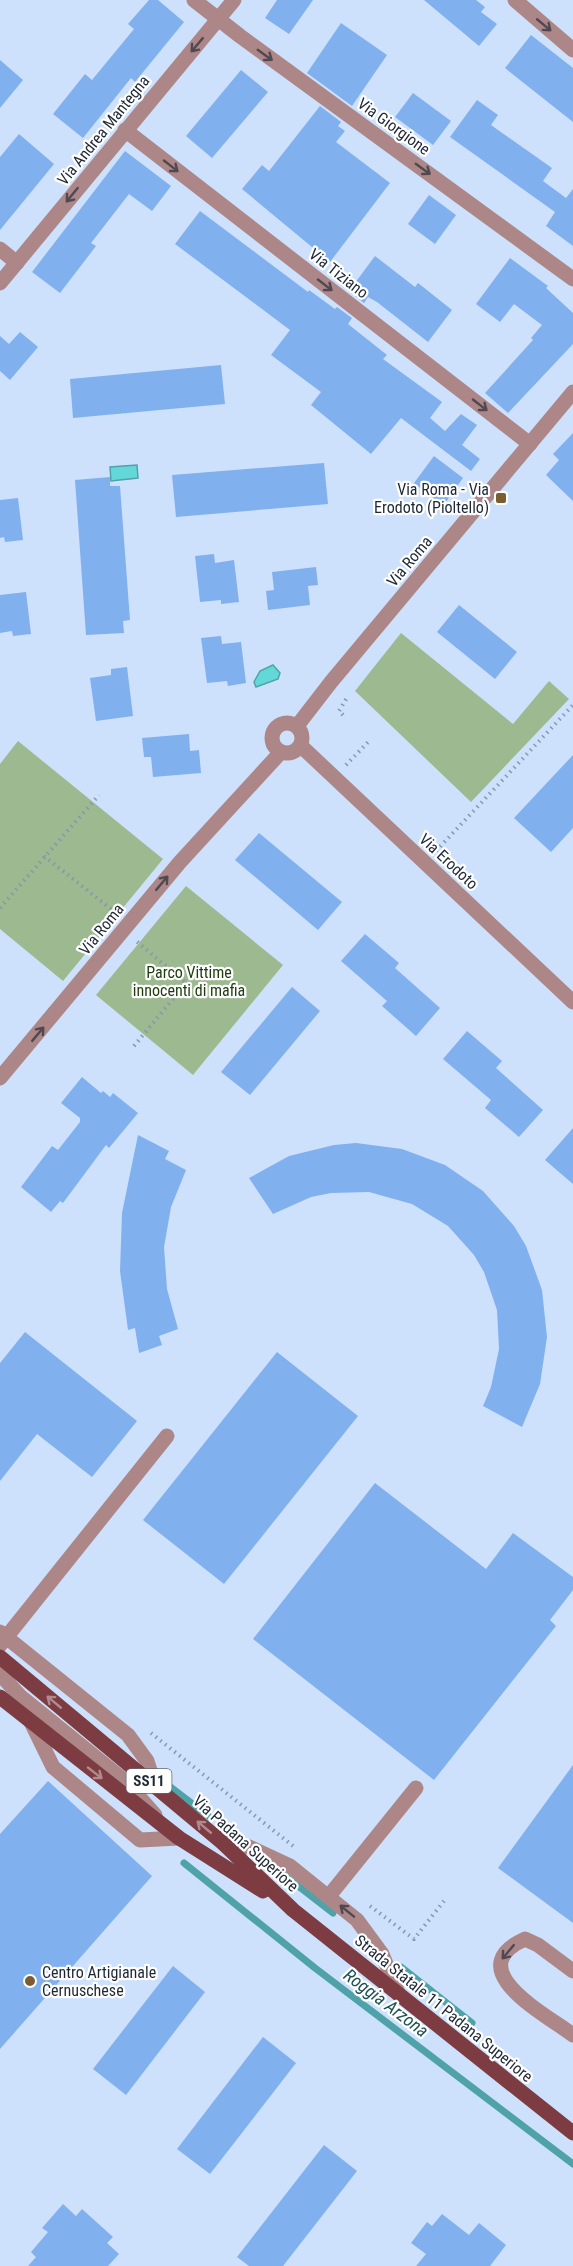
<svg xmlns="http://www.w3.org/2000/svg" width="573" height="2266" viewBox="0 0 573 2266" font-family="'Roboto Condensed',sans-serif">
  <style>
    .green { fill: #9cb990 }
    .water { fill: #64d8d9; stroke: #4fa3a8; stroke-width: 1.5 }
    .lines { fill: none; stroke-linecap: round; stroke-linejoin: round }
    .stream { stroke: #4fa3a8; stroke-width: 7 }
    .building { fill: #81b0ef }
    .path { stroke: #8797ac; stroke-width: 4; stroke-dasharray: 1.5 4.5; stroke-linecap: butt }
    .minor { stroke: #ad8788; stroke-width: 15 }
    .major { stroke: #7c3c41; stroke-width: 15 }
    .oneway { stroke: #504952 }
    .oneway2 { stroke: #b08a8d }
    .poi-dot { fill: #7a5d30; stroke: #fff; stroke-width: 2 }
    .labels { text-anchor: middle; stroke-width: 4.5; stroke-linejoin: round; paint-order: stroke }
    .shield { fill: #fff; stroke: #626872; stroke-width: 1.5 }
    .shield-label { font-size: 15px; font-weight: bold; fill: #1e2835 }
    .street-label { font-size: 16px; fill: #1e2835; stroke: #fff }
    .poi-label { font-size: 16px; fill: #1e2835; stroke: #fff; text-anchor: end }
    .park-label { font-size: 16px; fill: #1d3b0c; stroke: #fff }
    .water-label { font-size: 18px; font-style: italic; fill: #1e5152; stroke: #fff }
  </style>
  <rect width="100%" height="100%" fill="#cde1fd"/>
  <g class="green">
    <polygon points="401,633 513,724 549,681 569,699 471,802 355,691"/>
    <polygon points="18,741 163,859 63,981 0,929 0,764"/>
    <polygon points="186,886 283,965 193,1075 96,995"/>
  </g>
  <g class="water">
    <polygon points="137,465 138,478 111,481 110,467"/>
    <polygon points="273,665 280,673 278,679 256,687 254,682 260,671"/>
  </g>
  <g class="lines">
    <g class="stream">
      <polyline points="156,1776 211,1818"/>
      <polyline points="266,1861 333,1913"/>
      <polyline points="184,1863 315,1968 573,2164"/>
      <polyline points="401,1967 472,2023"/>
    </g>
  </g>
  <g class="building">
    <polygon points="149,0 158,0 184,22 135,82 131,78 83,138 53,114 85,74 92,80 134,29 128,24"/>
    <polygon points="277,0 313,0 289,34 265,18"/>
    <polygon points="424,0 476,0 485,7 481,12 497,24 479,46"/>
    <polygon points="341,23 387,55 352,106 307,73"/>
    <polygon points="531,35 573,68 573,122 505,68"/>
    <polygon points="0,60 23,80 0,108"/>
    <polygon points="241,70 268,92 212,158 186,136"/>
    <polygon points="413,93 451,121 433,145 395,117"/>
    <polygon points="477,100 498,115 491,125 552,168 543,181 566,198 573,189 573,246 546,226 555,212 450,137"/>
    <polygon points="320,106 341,122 338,126 345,131 336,142 390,183 330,262 242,189 262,165 269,171"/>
    <polygon points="19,134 54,164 0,230 0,157"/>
    <polygon points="125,151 171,186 152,211 129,194 91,243 96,246 60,293 32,272"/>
    <polygon points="429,195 456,215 435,244 408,224"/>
    <polygon points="200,211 308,292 309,290 335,309 337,307 352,318 348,324 387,355 383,359 442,402 430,418 445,431 461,414 477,425 462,445 480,459 471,471 401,418 371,454 311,405 321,392 271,355 290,330 175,244"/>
    <polygon points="375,256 415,287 418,283 452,310 428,342 377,302 368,297 364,303 349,291"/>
    <polygon points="510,258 548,286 546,288 573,313 573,344 508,413 485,393 533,340 531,338 542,325 514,304 500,322 476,304"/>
    <polygon points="20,332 38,347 10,380 0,371 0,336 9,344"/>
    <polygon points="221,365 225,404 73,418 70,379"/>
    <polygon points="573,433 573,501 546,475 559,460 553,454"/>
    <polygon points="434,456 463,478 443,506 414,483"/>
    <polygon points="324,463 328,504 176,517 172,475"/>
    <polygon points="110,477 110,486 120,486 130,620 123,621 124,633 86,635 75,480"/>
    <polygon points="18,498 23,540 5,542 4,537 0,538 0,500"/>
    <polygon points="214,554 215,563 234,560 239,602 221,604 221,600 200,602 195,556"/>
    <polygon points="316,567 318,585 308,586 310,605 268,610 266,591 274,590 272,572"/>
    <polygon points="26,592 31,634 13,636 12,631 0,633 0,595"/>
    <polygon points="459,605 517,652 495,679 437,632"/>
    <polygon points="221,636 222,644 241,642 246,683 228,686 227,681 207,683 201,638"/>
    <polygon points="127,667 133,716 96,721 90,678 111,675 111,669"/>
    <polygon points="189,734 190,751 199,750 201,773 153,777 151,757 144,757 142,738"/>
    <polygon points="573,755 573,828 551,852 514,818"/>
    <polygon points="259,833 342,902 318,930 235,860"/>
    <polygon points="365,934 399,963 395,968 440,1008 416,1036 382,1006 387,1001 341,961"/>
    <polygon points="292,987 320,1011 250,1095 221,1072"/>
    <polygon points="467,1031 502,1061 496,1068 543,1110 519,1137 485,1108 491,1100 443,1059"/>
    <polygon points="82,1077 101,1093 103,1091 110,1097 113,1093 138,1113 109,1148 106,1145 63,1203 60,1201 51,1212 21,1187 52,1146 58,1150 80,1122 80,1118 61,1103"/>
    <polygon points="573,1128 573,1184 545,1160"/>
    <polygon points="138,1135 169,1151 165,1159 186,1170 171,1207 164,1247 167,1289 178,1329 159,1336 162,1345 139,1353 135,1328 128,1330 120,1271 122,1213"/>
    <polygon points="356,1143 402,1149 445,1165 483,1191 514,1226 526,1246 542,1290 547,1337 540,1384 522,1427 483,1406 491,1387 499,1349 497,1310 484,1272 474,1255 448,1226 412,1204 369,1192 331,1193 311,1197 273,1214 249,1178 289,1156 334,1145"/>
    <polygon points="25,1332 137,1421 92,1477 37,1434 0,1481 0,1363"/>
    <polygon points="277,1352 358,1416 224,1584 143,1520"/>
    <polygon points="375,1483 486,1569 513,1533 573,1577 573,1590 550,1620 556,1626 434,1780 253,1639"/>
    <polygon points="573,1765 573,1923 498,1868"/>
    <polygon points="48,1781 152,1876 0,2049 0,1834"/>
    <polygon points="173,1966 205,1992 126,2095 93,2069"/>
    <polygon points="263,2037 296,2063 210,2174 177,2149"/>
    <polygon points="324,2145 357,2171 283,2266 249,2266 237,2257"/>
    <polygon points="63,2204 76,2216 82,2209 113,2237 107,2243 119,2254 108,2266 28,2266 36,2257 31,2252 48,2232 42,2228"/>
    <polygon points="442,2214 469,2235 479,2223 506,2245 490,2266 416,2266 426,2254 411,2243 427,2222 432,2226"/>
  </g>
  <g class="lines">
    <g class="path">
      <polyline points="343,715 339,711 348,696"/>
      <polyline points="346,765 370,740"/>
      <polyline points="436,851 573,705"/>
      <polyline points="44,856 116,913"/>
      <polyline points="0,908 99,795"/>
      <polyline points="134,1046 186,983 135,940"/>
      <polyline points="151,1733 293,1846"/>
      <polyline points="370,1906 414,1939 444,1901"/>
    </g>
    <g class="minor">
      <polyline points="194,0 240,36 573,279"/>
      <polyline points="515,0 573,50"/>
      <polyline points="125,130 530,444"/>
      <polyline points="0,249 17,263"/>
      <polyline points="0,283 234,0"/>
      <circle cx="287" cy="738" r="15"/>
      <polyline points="297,726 331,682 573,392"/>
      <polyline points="301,746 573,1002"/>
      <polyline points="0,1078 180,862 281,752"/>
      <polyline points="0,1632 128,1735 147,1761 155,1786"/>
      <polyline points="0,1645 167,1436"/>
      <polyline points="0,1674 20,1696 125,1781 155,1815"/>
      <polyline points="31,1722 53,1767 140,1840 179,1838"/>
      <polyline points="223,1843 249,1847 290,1866 357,1920 382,1954 399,1995"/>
      <polyline points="329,1896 416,1788"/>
      <path d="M573,1971L538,1945L525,1939C459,1969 545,2014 573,2035"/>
    </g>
    <g class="major">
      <polyline points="0,1657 223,1843 293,1910 573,2133"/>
      <polyline points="0,1697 179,1838 263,1891"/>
    </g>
  </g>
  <defs><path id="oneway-shaft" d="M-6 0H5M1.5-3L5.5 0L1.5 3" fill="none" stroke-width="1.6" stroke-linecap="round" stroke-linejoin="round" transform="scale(1.5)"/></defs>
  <g class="oneway">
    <use href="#oneway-shaft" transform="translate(544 25) rotate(40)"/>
    <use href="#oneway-shaft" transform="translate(197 45) rotate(130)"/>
    <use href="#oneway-shaft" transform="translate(265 55) rotate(36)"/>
    <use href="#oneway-shaft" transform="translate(171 166) rotate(38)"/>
    <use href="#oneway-shaft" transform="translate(423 169) rotate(36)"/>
    <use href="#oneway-shaft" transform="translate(72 195) rotate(129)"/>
    <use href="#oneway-shaft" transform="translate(325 285) rotate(38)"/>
    <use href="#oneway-shaft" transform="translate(480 405) rotate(38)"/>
    <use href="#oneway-shaft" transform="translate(162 883) rotate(-50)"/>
    <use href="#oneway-shaft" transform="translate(38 1034) rotate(-50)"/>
    <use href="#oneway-shaft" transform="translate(347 1911) rotate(-141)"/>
    <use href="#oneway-shaft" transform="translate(508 1952) rotate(130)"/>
  </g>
  <g class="oneway2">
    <use href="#oneway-shaft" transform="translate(54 1702) rotate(-140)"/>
    <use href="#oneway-shaft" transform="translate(95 1773) rotate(38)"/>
    <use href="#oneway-shaft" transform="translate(204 1827) rotate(-140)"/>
  </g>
  <g class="poi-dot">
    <rect x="495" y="492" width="12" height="12" rx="3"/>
    <circle cx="30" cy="1981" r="6"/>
  </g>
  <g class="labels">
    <rect class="shield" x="126.5" y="1769" width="45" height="24" rx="4.5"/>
    <g class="shield-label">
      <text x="149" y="1786">SS11</text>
    </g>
    <g class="street-label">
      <text transform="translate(394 126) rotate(36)" y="6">Via Giorgione</text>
      <text transform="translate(103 130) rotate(-51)" y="6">Via Andrea Mantegna</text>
      <text transform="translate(339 273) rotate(38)" y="6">Via Tiziano</text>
      <text transform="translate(409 561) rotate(-50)" y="6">Via Roma</text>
      <text transform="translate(449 861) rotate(43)" y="6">Via Erodoto</text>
      <text transform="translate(101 929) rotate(-51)" y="6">Via Roma</text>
      <text transform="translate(246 1843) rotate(42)" y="6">Via Padana Superiore</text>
      <text transform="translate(444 2008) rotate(39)" y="6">Strada Statale 11 Padana Superiore</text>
    </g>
    <g class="poi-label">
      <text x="489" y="495">Via Roma - Via<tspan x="489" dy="18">Erodoto (Pioltello)</tspan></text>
      <text x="42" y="1978" text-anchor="start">Centro Artigianale<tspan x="42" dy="18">Cernuschese</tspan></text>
    </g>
    <g class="park-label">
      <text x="189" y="978">Parco Vittime<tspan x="189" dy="18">innocenti di mafia</tspan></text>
    </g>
    <g class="water-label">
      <text transform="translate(386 2003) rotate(37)" y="6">Roggia Arzona</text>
    </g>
  </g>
</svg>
